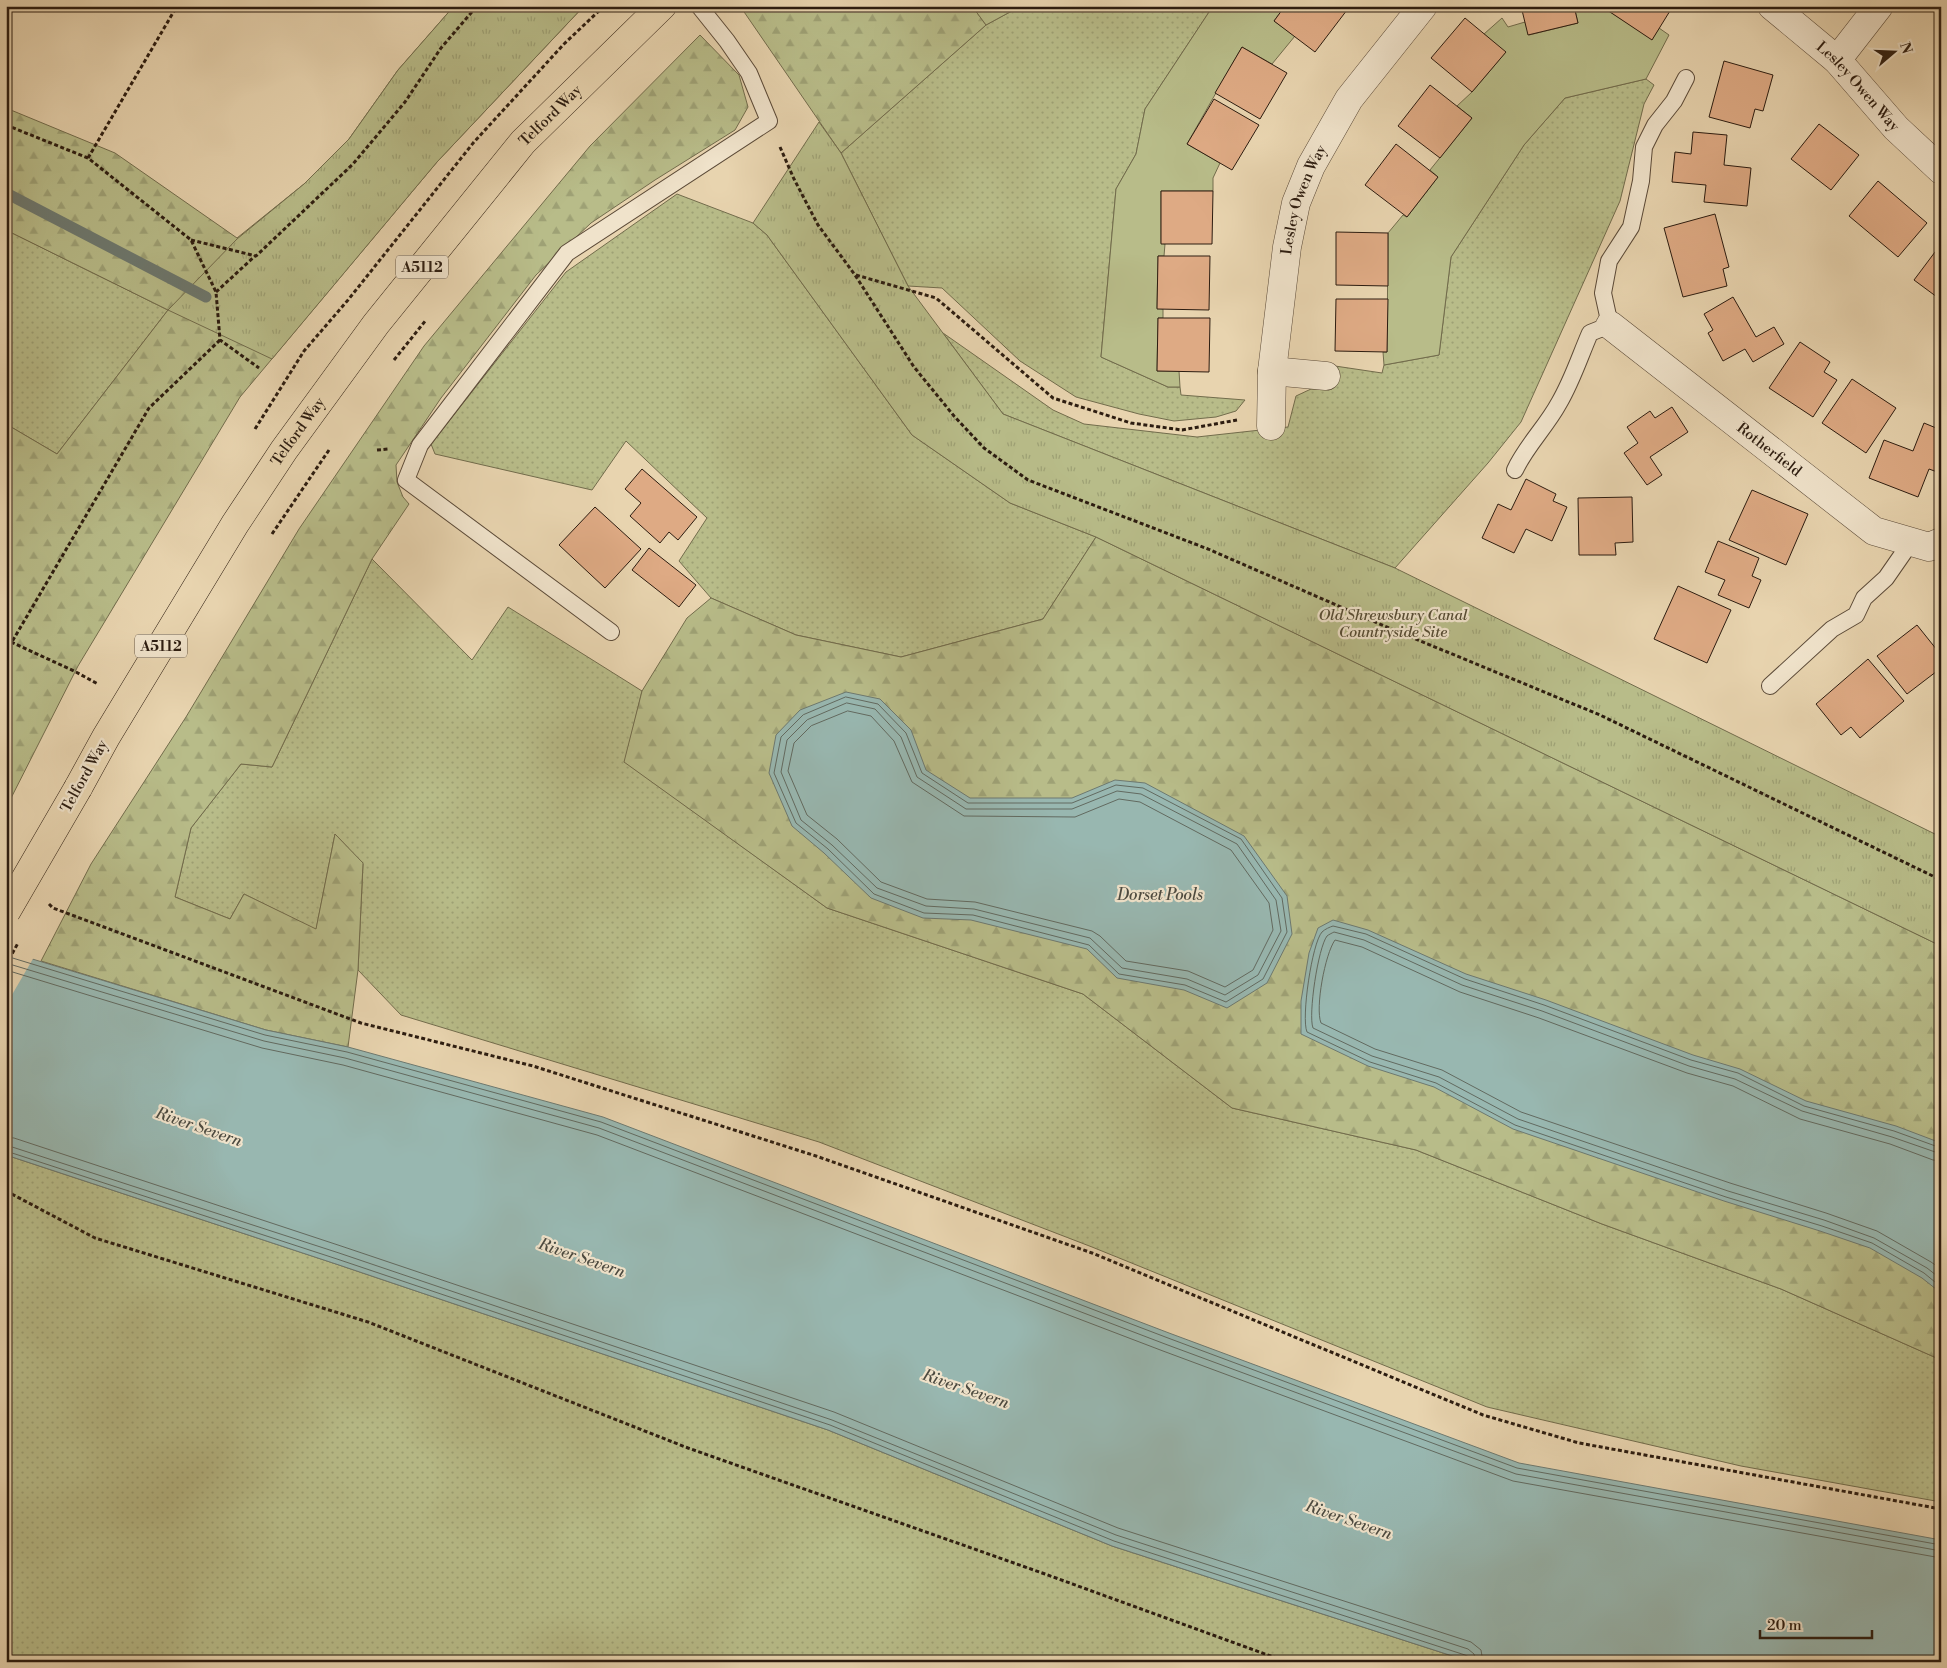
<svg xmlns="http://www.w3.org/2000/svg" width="1947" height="1668" viewBox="0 0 1947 1668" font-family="'Libre Bodoni',serif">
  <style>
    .grass { fill: url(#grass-dots); stroke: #726c4c }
    .forest { fill: url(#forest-firs); stroke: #726c4c }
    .park { fill: url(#park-tufts); stroke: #726c4c }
    .garden { fill: #b8bc89; stroke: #726c4c }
    .water { fill: #98b7b0; stroke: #6d7970 }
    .pier { fill: #e8d4af }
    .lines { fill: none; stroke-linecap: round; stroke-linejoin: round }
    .shore { stroke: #626a60; stroke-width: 1 }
    .stream { stroke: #6d7970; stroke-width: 11 }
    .building { fill: #deaa84; stroke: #2c1c10 }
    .lane-casing { stroke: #5b4a38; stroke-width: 18 }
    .street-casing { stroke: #5b4a38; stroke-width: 29 }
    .primary-casing { stroke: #2c1c10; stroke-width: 29 }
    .path { stroke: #2c1c10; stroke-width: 3; stroke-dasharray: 4 2.5; stroke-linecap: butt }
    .lane { stroke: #f0e3cb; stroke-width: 16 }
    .street { stroke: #f0e3cb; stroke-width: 28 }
    .primary { stroke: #e8d4af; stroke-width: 28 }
    .primary-bridge-casing { stroke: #2c1c10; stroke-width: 29; stroke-linecap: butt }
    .path-bridge { stroke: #2c1c10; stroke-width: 3; stroke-dasharray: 4 2.5; stroke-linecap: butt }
    .primary-bridge { stroke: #e8d4af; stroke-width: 28 }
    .labels { text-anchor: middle; stroke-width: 4.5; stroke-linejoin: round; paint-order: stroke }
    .shield { fill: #f0e3cb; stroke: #675848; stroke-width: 1 }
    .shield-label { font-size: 14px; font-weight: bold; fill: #2c1c10 }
    .street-label { font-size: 15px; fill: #2c1c10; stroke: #f0e3cb }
    .park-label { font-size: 15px; font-style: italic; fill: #564c34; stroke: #f0e3cb }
    .water-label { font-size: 16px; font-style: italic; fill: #4c4a40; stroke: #f0e3cb }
  </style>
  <defs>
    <pattern id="grass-dots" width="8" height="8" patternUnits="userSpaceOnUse" patternTransform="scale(1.25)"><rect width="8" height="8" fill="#b8bc89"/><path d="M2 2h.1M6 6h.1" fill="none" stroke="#9ea175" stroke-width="1.8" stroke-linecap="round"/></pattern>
    <pattern id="forest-firs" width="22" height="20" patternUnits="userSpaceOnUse" patternTransform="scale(1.25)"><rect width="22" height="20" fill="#b8bc89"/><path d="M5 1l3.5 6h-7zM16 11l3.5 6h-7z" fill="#9ea175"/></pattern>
    <pattern id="park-tufts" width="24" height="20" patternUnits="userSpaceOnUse" patternTransform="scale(1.25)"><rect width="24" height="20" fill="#b8bc89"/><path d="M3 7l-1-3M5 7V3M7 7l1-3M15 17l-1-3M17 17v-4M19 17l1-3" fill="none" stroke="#9ea175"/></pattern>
  </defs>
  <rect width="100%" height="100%" fill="#e8d4af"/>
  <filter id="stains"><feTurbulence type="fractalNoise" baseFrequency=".004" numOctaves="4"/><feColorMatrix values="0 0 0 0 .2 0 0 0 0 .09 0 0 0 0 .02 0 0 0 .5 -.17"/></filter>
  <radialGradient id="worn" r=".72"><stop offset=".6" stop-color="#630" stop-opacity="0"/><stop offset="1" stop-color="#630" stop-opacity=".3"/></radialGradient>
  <g class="grass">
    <polygon points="1021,6 1213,6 1145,109 1136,154 1116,189 1101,357 1168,387 1180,387 1181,395 1245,400 1236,411 1216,417 1174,421 1139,414 1076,397 1020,361 942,288 908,286 841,153 986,25"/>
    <polygon points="1646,79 1654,85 1644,104 1620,201 1521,422 1488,463 1395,568 1003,414 943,333 1053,410 1084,424 1197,437 1288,427 1296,396 1311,389 1332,389 1335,366 1382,373 1384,365 1439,355 1451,257 1524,145 1565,98"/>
    <polygon points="677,194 753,223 767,235 912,435 1010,503 1096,537 1043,619 901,657 796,635 711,598 679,561 707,518 626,441 592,490 435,454 431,444 566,272"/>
    <polygon points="6,230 168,310 57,454 6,424"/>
    <polygon points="372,559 472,660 508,607 642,691 625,762 827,908 1083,994 1232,1108 1416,1150 1602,1224 1781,1289 1941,1360 1941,1502 1741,1466 1487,1407 1092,1247 819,1142 401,1015 358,970 363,864 335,834 316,930 244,894 230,919 175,897 191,828 241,764 272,767"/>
    <polygon points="6,1155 336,1264 828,1430 1112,1546 1471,1662 6,1662"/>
  </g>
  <g class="forest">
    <polygon points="454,6 584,6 437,162 240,397 78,666 6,808 6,424 57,454 168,310 6,230 6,108 115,153 237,238 304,184 349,139 398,70"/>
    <polygon points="740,6 972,6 986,25 841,153"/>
    <polygon points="700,35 739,75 748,107 735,130 655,180 591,223 536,275 441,398 396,465 397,482 403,497 409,504 372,559 272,767 241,764 191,828 175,897 230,919 244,894 316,929 335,834 363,863 358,970 348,1047 266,1030 41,961 91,864 186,717 299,529 424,346 590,146"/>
    <polygon points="1096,537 1941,946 1941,1360 1781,1289 1602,1224 1416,1150 1232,1108 1083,994 827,908 624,762 642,691 687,618 711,598 796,635 901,657 1043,619"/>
  </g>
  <g class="park">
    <polygon points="454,6 584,6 437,162 272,359 168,310 237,239 304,184 349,139 398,70"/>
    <polygon points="819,122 841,153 908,286 1003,414 1395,568 1941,837 1941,946 1096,537 1010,503 912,435 767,235 753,223"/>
  </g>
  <g class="garden">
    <polygon points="972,6 1021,6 986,25"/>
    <polygon points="1213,6 1285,6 1274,21 1295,36 1272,64 1242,47 1187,144 1220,163 1213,178 1213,191 1161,191 1161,243 1165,244 1164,256 1158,256 1157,308 1163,309 1163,318 1158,318 1157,371 1179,371 1180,387 1168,387 1101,357 1116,189 1136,154 1145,109"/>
    <polygon points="1574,6 1601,6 1652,39 1659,28 1669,35 1646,79 1565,98 1524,145 1451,257 1439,355 1384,365 1383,352 1387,352 1388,233 1403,215 1407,217 1438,177 1430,170 1472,118 1457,106 1472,92 1505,53 1484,34 1502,18 1508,27 1525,22 1529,35 1578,23"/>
  </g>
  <g class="water">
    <polygon points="846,692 880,699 911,730 926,770 970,798 1072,798 1115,780 1145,783 1244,836 1287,896 1292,934 1267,983 1227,1008 1184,990 1117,978 1087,949 971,920 923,918 871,898 824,853 792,826 769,773 776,735 800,710"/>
    <polygon points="1333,920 1368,930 1466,974 1546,1000 1693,1055 1740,1069 1806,1101 1896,1126 1941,1143 1941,1293 1922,1278 1870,1248 1820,1231 1724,1201 1513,1129 1434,1087 1368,1066 1301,1034 1301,1001 1309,953 1318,928"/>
    <polygon points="6,951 266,1030 348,1047 603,1117 1169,1333 1519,1463 1941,1540 1941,1662 1471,1662 1112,1546 828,1430 336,1264 6,1155"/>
  </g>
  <polygon class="pier" points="6,948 34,957 6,1005"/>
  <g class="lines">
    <g class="shore">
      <polygon points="846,697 878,704 906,733 922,773 968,803 1072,803 1116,785 1143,788 1241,839 1282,898 1287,932 1263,979 1226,1002 1185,985 1119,974 1089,945 973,915 924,913 874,894 828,849 796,823 774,773 781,737 803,715"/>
      <polygon points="847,703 875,709 901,737 917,777 966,809 1072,809 1117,791 1141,794 1237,844 1276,900 1281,931 1258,975 1225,995 1187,979 1122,968 1090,938 974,909 926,906 877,888 832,845 801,820 781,772 787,740 807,720"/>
      <polygon points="848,711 871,716 894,741 912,782 964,816 1075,817 1119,799 1140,802 1231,850 1269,903 1273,930 1253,970 1225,987 1188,971 1126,961 1100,936 1092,931 975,902 927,899 881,882 837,839 807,815 788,771 794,743 811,726"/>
      <polyline points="6,956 265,1035 347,1052 601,1122 1168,1338 1517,1468 1941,1545"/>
      <polyline points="6,963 264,1041 345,1058 599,1128 1165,1344 1516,1474 1941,1551"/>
      <polyline points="6,970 262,1048 343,1065 597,1135 1163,1351 1513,1481 1941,1558"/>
      <polyline points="6,1137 14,1138 341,1246 834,1412 1118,1528 1471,1642 1481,1650 1483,1662"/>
      <polyline points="6,1145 339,1253 832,1420 1116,1535 1468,1649 1474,1654 1476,1662"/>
      <path d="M1941,1148L1894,1131L1804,1106L1738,1073L1691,1060L1544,1005L1465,979L1366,934L1333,926C1330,927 1325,929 1322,932C1312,943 1301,1018 1307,1032L1370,1062L1436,1083L1515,1125L1726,1197L1822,1226L1872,1243L1924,1273L1941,1287"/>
      <polyline points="6,1151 337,1259 830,1425 1114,1541 1465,1655 1469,1657 1470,1662"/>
      <path d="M1941,1154L1892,1137L1802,1111L1735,1079L1689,1066L1542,1011L1462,985L1364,940L1334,932C1332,933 1328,935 1327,936C1318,948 1308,1015 1313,1028L1372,1056L1439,1077L1518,1119L1728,1191L1824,1220L1874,1238L1927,1268L1941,1279"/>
      <path d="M1941,1161L1933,1160L1890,1144L1800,1119L1733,1086L1687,1073L1539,1018L1460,992L1362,947L1335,940C1325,954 1315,1008 1321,1023L1375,1049L1442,1070L1521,1112L1730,1183L1826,1213L1877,1231L1931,1262L1941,1269"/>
    </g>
    <polyline class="stream" points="6,193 206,297"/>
  </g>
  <g class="building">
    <polygon points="1285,6 1343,6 1347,10 1315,52 1274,21"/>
    <polygon points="1521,6 1574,6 1578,23 1528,35"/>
    <polygon points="1601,6 1673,6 1652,40"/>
    <polygon points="1465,18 1506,52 1472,92 1431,58"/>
    <polygon points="1242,47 1287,73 1260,119 1215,93"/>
    <polygon points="1724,61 1773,75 1763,111 1755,109 1750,128 1709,117"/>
    <polygon points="1430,85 1472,118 1440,158 1398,126"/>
    <polygon points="1214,99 1259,125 1232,170 1187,144"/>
    <polygon points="1819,124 1859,155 1831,190 1791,159"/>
    <polygon points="1693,132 1727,135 1724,165 1751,168 1747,206 1704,202 1706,185 1672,182 1675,152 1691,154"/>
    <polygon points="1396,144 1438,177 1407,217 1365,185"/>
    <polygon points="1878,181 1927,223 1898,257 1849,216"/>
    <polygon points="1161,191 1213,191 1212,244 1161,244"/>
    <polygon points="1715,214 1729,267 1723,269 1727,286 1683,297 1664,228"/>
    <polygon points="1336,232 1388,233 1388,286 1336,285"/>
    <polygon points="1941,244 1941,300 1914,280"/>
    <polygon points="1158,256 1210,256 1209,310 1157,309"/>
    <polygon points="1733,297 1756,337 1774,327 1784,344 1753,362 1745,349 1723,361 1708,333 1713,330 1704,314"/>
    <polygon points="1336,299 1388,299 1387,352 1335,351"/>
    <polygon points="1158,318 1210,318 1209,372 1157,371"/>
    <polygon points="1800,342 1830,362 1824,372 1837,380 1813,417 1769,388"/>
    <polygon points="1852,379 1896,408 1866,453 1822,423"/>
    <polygon points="1672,407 1688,432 1650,457 1662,475 1647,485 1624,453 1638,443 1627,427 1650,411 1655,418"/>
    <polygon points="1924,423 1941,430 1941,470 1940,473 1929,469 1918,497 1869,478 1884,440 1913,451"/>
    <polygon points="642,469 697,517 678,540 669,532 660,543 630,516 641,503 625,489"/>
    <polygon points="1526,479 1556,494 1553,501 1567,507 1552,541 1526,529 1514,553 1482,538 1498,504 1511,510"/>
    <polygon points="1752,490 1808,514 1786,565 1729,540"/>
    <polygon points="1632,497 1633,542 1615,543 1616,555 1579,555 1578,498"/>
    <polygon points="595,507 641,549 605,588 559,545"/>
    <polygon points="1718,541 1759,558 1752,576 1761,580 1749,608 1718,595 1725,580 1705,572"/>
    <polygon points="649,548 696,585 679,607 632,570"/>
    <polygon points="1678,586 1731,610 1707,663 1654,639"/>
    <polygon points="1917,625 1941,655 1941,668 1907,694 1877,656"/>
    <polygon points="1868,659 1904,701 1860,738 1851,727 1841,735 1816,704"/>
  </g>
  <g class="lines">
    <g class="lane-casing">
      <g id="lane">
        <path d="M1515,470C1526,446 1546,427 1559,403C1572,381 1580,356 1590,333L1610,325L1603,293L1609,261L1631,227L1641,181L1644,147L1655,125L1674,101L1686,78"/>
        <polyline points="611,632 406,480 420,445 567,253 769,121 749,73 727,41 699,6"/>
        <polyline points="1770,686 1832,629 1856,615 1864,598 1886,578 1911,542"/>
      </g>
    </g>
    <g class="street-casing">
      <g id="street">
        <path id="s1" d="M1772,6L1837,60L1896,128L1941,170"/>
        <polyline points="1837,60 1879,6"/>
        <path id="s2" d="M1610,325L1874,531L1929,547L1941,542"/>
        <polyline points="1272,371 1326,376"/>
        <path id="s3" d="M1271,426L1272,371L1287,247L1296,203L1311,166L1349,99L1423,6"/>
      </g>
    </g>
    <g class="primary-casing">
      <g id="primary">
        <path id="s4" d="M78,788L106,737L235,524L284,450L376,324L523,142L662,6"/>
      </g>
    </g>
    <g class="path">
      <polyline points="6,125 88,158 191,240 216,292 220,340 259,368"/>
      <polyline points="780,147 794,179 818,225 855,275 914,367 954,416 984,448 1028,480 1208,549 1389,628 1600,715 1941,880"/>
      <polyline points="88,158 177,6"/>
      <polyline points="191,240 256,256 353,164 405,102 441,48 477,6"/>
      <polyline points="856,275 936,298 1053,398 1131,423 1182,430 1237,420"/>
      <polyline points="216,292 255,256"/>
      <polyline points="394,360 426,320"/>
      <polyline points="255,429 304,351 348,300 474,142 564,44 604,6"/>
      <polyline points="377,450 388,449"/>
      <polyline points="272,534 329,450"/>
      <polyline points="11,642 74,671 98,684"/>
      <polyline points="6,652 149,408 220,340"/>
      <polyline points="49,904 53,908 361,1023 533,1066 816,1156 1092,1253 1483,1415 1579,1443 1941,1509"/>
      <polyline points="6,1191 95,1238 368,1322 688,1448 1045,1574 1287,1662"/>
    </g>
    <use href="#lane" class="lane"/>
    <use href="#street" class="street"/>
    <use href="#primary" class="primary"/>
    <g class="primary-bridge-casing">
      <polyline id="primary-bridge" points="6,912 78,788"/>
    </g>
    <polyline class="path-bridge" points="6,965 18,943"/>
    <use href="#primary-bridge" class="primary-bridge"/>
  </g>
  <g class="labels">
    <g class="shield">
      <rect x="396" y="255.5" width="52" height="23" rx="4"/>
      <rect x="135" y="634.5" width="52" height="23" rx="4"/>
    </g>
    <g class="shield-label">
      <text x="422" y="272">A5112</text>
      <text x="161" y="651">A5112</text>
    </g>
    <g class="street-label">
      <text dy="5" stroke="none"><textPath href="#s1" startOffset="118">Lesley Owen Way</textPath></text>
      <text dy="5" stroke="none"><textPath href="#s4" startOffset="824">Telford Way</textPath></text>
      <text dy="5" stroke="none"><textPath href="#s3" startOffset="230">Lesley Owen Way</textPath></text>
      <text dy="5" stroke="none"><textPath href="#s4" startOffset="419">Telford Way</textPath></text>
      <text dy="5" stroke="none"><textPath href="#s2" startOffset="202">Rotherfield</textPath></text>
      <text transform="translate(84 776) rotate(-61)" y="5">Telford Way</text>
    </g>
    <g class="park-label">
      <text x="1393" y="620">Old Shrewsbury Canal<tspan x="1393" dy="17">Countryside Site</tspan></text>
    </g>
    <g class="water-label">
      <text x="1160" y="900">Dorset Pools</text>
      <text transform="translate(199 1126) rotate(19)" y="6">River Severn</text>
      <text transform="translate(582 1257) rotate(19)" y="6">River Severn</text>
      <text transform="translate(966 1388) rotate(19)" y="6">River Severn</text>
      <text transform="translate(1349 1519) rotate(19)" y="6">River Severn</text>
    </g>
  </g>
  <rect width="1947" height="1668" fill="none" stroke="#e8d4af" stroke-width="25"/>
  <rect x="8" y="8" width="1932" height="1653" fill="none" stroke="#2c1c10" stroke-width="2.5"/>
  <rect x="12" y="12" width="1922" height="1643" fill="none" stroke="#2c1c10"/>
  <g transform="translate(1894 52) rotate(71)" stroke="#f0e3cb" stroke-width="4" paint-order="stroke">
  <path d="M0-4L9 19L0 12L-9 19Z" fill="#2c1c10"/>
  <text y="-8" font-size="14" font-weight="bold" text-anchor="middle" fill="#2c1c10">N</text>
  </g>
  <path d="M1760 1630v8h112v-8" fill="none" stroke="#2c1c10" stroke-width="2.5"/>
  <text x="1767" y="1630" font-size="15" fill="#2c1c10" stroke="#f0e3cb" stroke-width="4" paint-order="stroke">20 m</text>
  <rect width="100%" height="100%" filter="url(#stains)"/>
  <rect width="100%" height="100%" fill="url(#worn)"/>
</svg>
